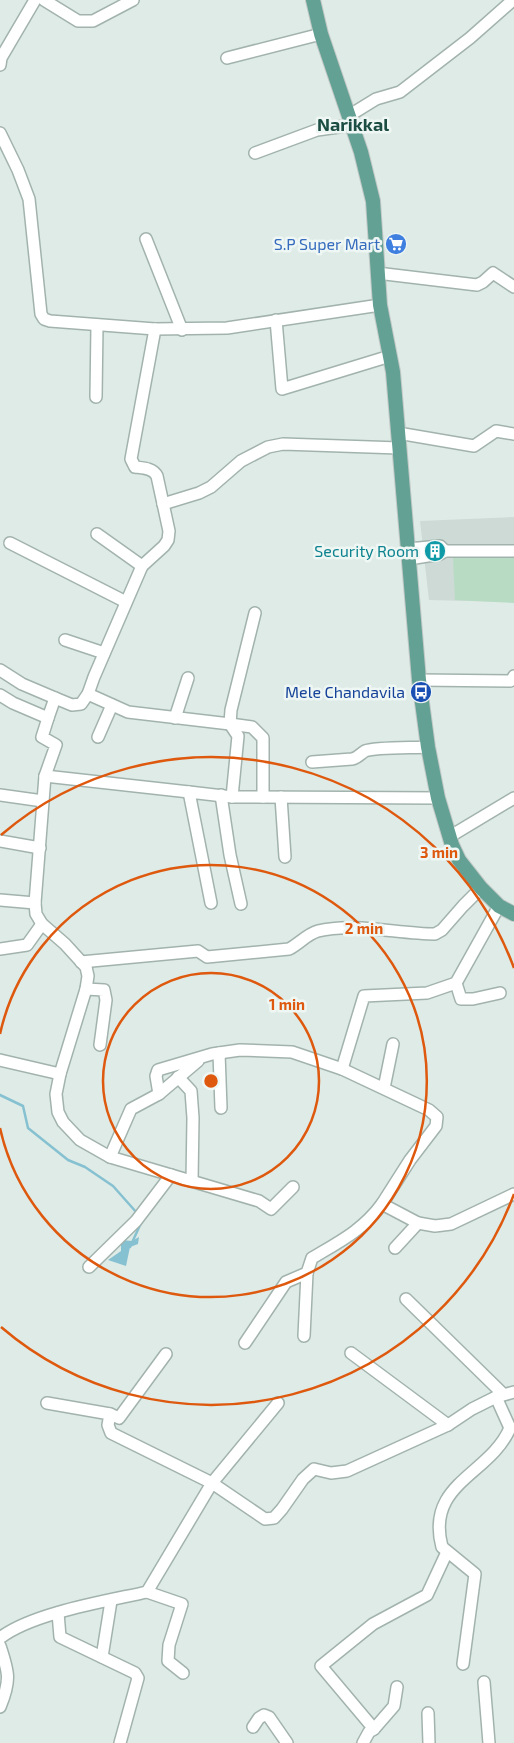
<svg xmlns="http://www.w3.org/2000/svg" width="514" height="1743" viewBox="0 0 514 1743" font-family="'Exo 2',sans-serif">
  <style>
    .built { fill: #cddad5 }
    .green { fill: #b7dcc3 }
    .water { fill: #86c1d1 }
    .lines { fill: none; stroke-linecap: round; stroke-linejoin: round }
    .stream { stroke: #86c1d1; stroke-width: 2.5 }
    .minor-casing { stroke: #a2b3ad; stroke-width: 14 }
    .major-casing { stroke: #c1c8c6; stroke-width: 16 }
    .minor { stroke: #fff; stroke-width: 11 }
    .major { stroke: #63a194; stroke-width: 14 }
    .ring { fill: none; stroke: #de580e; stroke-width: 2.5 }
    .labels { text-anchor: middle; stroke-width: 5; stroke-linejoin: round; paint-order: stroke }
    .shop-label { font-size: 16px; fill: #366cbe; stroke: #eff7f4; text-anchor: end }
    .culture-label { font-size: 16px; fill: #0d838f; stroke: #eff7f4; text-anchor: end }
    .transit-label { font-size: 16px; fill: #164399; stroke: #eff7f4; text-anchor: end }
    .neighbourhood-label { font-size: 18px; font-weight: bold; fill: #1c4d43; stroke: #eff7f4 }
    .centre { fill: #de580e; stroke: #eff7f4; stroke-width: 2.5 }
    .ring-label { font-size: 15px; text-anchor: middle; font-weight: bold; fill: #de580e; stroke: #eff7f4; stroke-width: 5; stroke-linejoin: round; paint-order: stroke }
  </style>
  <rect width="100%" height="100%" fill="#dfebe6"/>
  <polygon class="built" points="514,517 514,602 429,600 420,521"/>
  <polygon class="green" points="514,556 514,603 455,600 453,558"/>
  <polygon class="water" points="139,1237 138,1244 130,1247 126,1266 108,1260 121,1251 121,1240 132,1241"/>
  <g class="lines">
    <g class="stream">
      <polyline points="0,1095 23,1106 28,1128 68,1160 85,1167 113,1186 137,1213"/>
      <polyline points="130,1247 141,1223"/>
    </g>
    <g class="minor-casing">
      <g id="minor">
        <polyline points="44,0 78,21 93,21 133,0"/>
        <polyline points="227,58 321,34"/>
        <polyline points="0,65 1,58 35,0"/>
        <polyline points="350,115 376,99 400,92 470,38 513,0"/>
        <polyline points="0,133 18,170 29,199 41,314 44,319 50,321 155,329 227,328 380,305"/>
        <polyline points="255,153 317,130 353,125"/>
        <polyline points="146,239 182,330"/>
        <polyline points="377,273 477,285 483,282 493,273 514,287"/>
        <polyline points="276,320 282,389 390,356"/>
        <path d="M155,329L131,459L135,467C143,468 153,468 157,476L169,531L168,540L164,546L142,566L94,677L88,694L128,712L230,724L231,710L255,613"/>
        <polyline points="96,397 97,325"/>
        <polyline points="398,433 474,446 496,431 514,434"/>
        <polyline points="163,504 199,493 211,487 241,461 268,447 283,444 399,448"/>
        <polyline points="97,534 142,566"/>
        <polyline points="10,543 126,602"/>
        <polyline points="408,549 440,546 445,551"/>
        <polyline points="409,559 440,554 445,551 514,551"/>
        <polyline points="65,640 104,653"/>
        <polyline points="0,670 22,684 55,698"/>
        <polyline points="419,680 510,681 512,680 514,676"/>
        <polyline points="0,695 13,703 48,718 55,698 72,705 81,704 88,694"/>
        <polyline points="48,718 42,737 56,745 45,776 35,903 36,914 42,924 65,944 86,967 88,976 86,989 60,1074 56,1094 58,1112 63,1122 80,1140 110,1157 259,1201 271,1209 293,1187"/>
        <polyline points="175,718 188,678"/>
        <polyline points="230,724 252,727 263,738 263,797"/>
        <polyline points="230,724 238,736 232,797"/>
        <polyline points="98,737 112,705"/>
        <path d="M312,762L352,759C358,758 360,754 365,751C375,747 415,748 428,747"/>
        <polyline points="45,776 189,792"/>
        <polyline points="0,795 43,801"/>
        <polyline points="221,795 230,855 241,904"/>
        <polyline points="281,797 285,857"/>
        <polyline points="449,837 514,798"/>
        <polyline points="0,841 40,848"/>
        <polyline points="0,900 35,903"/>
        <polyline points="211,903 189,792 232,797 438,798"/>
        <polyline points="0,949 27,945 42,924"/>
        <path d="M81,962L198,951L207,957L289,949C299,944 307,934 318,931C354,922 398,934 435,934L442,930L463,906L481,888"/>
        <polyline points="456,983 461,999 473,999 500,993"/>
        <polyline points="86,989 104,990 106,1000 100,1045"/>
        <polyline points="219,1053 221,1108"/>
        <polyline points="0,1060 60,1074"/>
        <polyline points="342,1069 364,996 427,993 456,983 499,906"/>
        <polyline points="178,1077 191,1091 193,1118 192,1181"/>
        <polyline points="384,1088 393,1044"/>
        <polyline points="159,1094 198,1061"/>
        <polyline points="110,1157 131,1109 159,1094 156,1076 158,1070 212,1054 240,1050 292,1052 342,1069 429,1110 437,1117 436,1126 410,1160 382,1204"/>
        <polyline points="395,1248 418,1223"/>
        <polyline points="89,1267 136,1221 171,1175"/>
        <polyline points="406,1299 503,1394"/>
        <polyline points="304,1336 307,1273"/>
        <path d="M245,1343L286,1282L307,1273L312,1258C339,1242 363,1230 382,1204L418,1223L435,1226L451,1224L514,1194"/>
        <polyline points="351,1353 448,1425"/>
        <polyline points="47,1403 110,1414 108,1425 111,1433 212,1483 278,1403"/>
        <polyline points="110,1414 119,1418 166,1354"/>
        <polyline points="147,1592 182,1604 169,1645 168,1661 183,1673"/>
        <polyline points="58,1613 60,1637 135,1673 138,1678 120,1743"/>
        <path d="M0,1638C32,1613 107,1601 147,1592L212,1483L265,1519L274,1518L282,1509L303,1479L314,1469L331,1473L347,1471L448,1425L472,1409L496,1397L514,1392"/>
        <path d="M0,1646C9,1673 11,1680 0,1707"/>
        <polyline points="102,1657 111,1601"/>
        <path d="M463,1664L475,1574L442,1547C425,1483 490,1475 510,1428L496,1397"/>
        <polyline points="484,1682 489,1743"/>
        <polyline points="428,1713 429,1743"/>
        <polyline points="253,1727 259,1718 264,1715 269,1717 287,1743"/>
        <polyline points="374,1729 321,1666 373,1624 427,1595 447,1552"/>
        <polyline points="363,1743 369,1732 374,1729 394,1706 397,1687"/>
      </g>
    </g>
    <g class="major-casing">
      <polyline id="major" points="313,0 321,34 361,152 373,201 380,305 393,372 419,680 428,747 438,798 452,845 459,860 481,888 499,906 514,914"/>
    </g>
    <use href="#minor" class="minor"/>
    <use href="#major" class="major"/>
  </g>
  <g class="ring">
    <circle cx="211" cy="1081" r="108"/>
    <path d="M0 1034A216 216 0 1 1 0 1128"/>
    <path d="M514 1194A323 323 0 0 1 1 1327M1 835A323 323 0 0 1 514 968"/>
  </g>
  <defs>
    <g id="supermarket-disc" transform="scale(1.125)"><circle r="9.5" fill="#3f7fe0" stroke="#eff7f4"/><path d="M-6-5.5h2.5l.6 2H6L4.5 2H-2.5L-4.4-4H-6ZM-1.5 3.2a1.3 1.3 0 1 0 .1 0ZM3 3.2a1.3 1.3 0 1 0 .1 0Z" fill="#fff"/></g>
    <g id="building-disc" transform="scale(1.125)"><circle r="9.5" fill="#0f9aa8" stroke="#eff7f4"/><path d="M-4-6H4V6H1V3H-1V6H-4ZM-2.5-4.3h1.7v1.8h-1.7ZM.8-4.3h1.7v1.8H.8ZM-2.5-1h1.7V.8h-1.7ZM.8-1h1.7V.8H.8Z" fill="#fff"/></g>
    <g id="bus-disc" transform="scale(1.125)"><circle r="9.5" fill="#1a4fb4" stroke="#eff7f4"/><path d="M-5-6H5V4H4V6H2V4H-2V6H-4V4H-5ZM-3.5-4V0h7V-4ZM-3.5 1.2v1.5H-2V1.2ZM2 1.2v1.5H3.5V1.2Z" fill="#fff"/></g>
  </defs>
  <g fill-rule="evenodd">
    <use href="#supermarket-disc" x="396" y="244"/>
    <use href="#building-disc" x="435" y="551"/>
    <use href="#bus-disc" x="421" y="692"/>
  </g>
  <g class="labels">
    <g class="shop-label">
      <text x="380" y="250">S.P Super Mart</text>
    </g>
    <g class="culture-label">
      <text x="419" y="557">Security Room</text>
    </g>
    <g class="transit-label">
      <text x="405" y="698">Mele Chandavila</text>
    </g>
    <g class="neighbourhood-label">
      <text x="353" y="131">Narikkal</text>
    </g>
  </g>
  <circle cx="211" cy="1081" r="8" class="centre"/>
  <g class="ring-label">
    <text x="439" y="858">3 min</text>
    <text x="364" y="934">2 min</text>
    <text x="287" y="1010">1 min</text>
  </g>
</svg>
